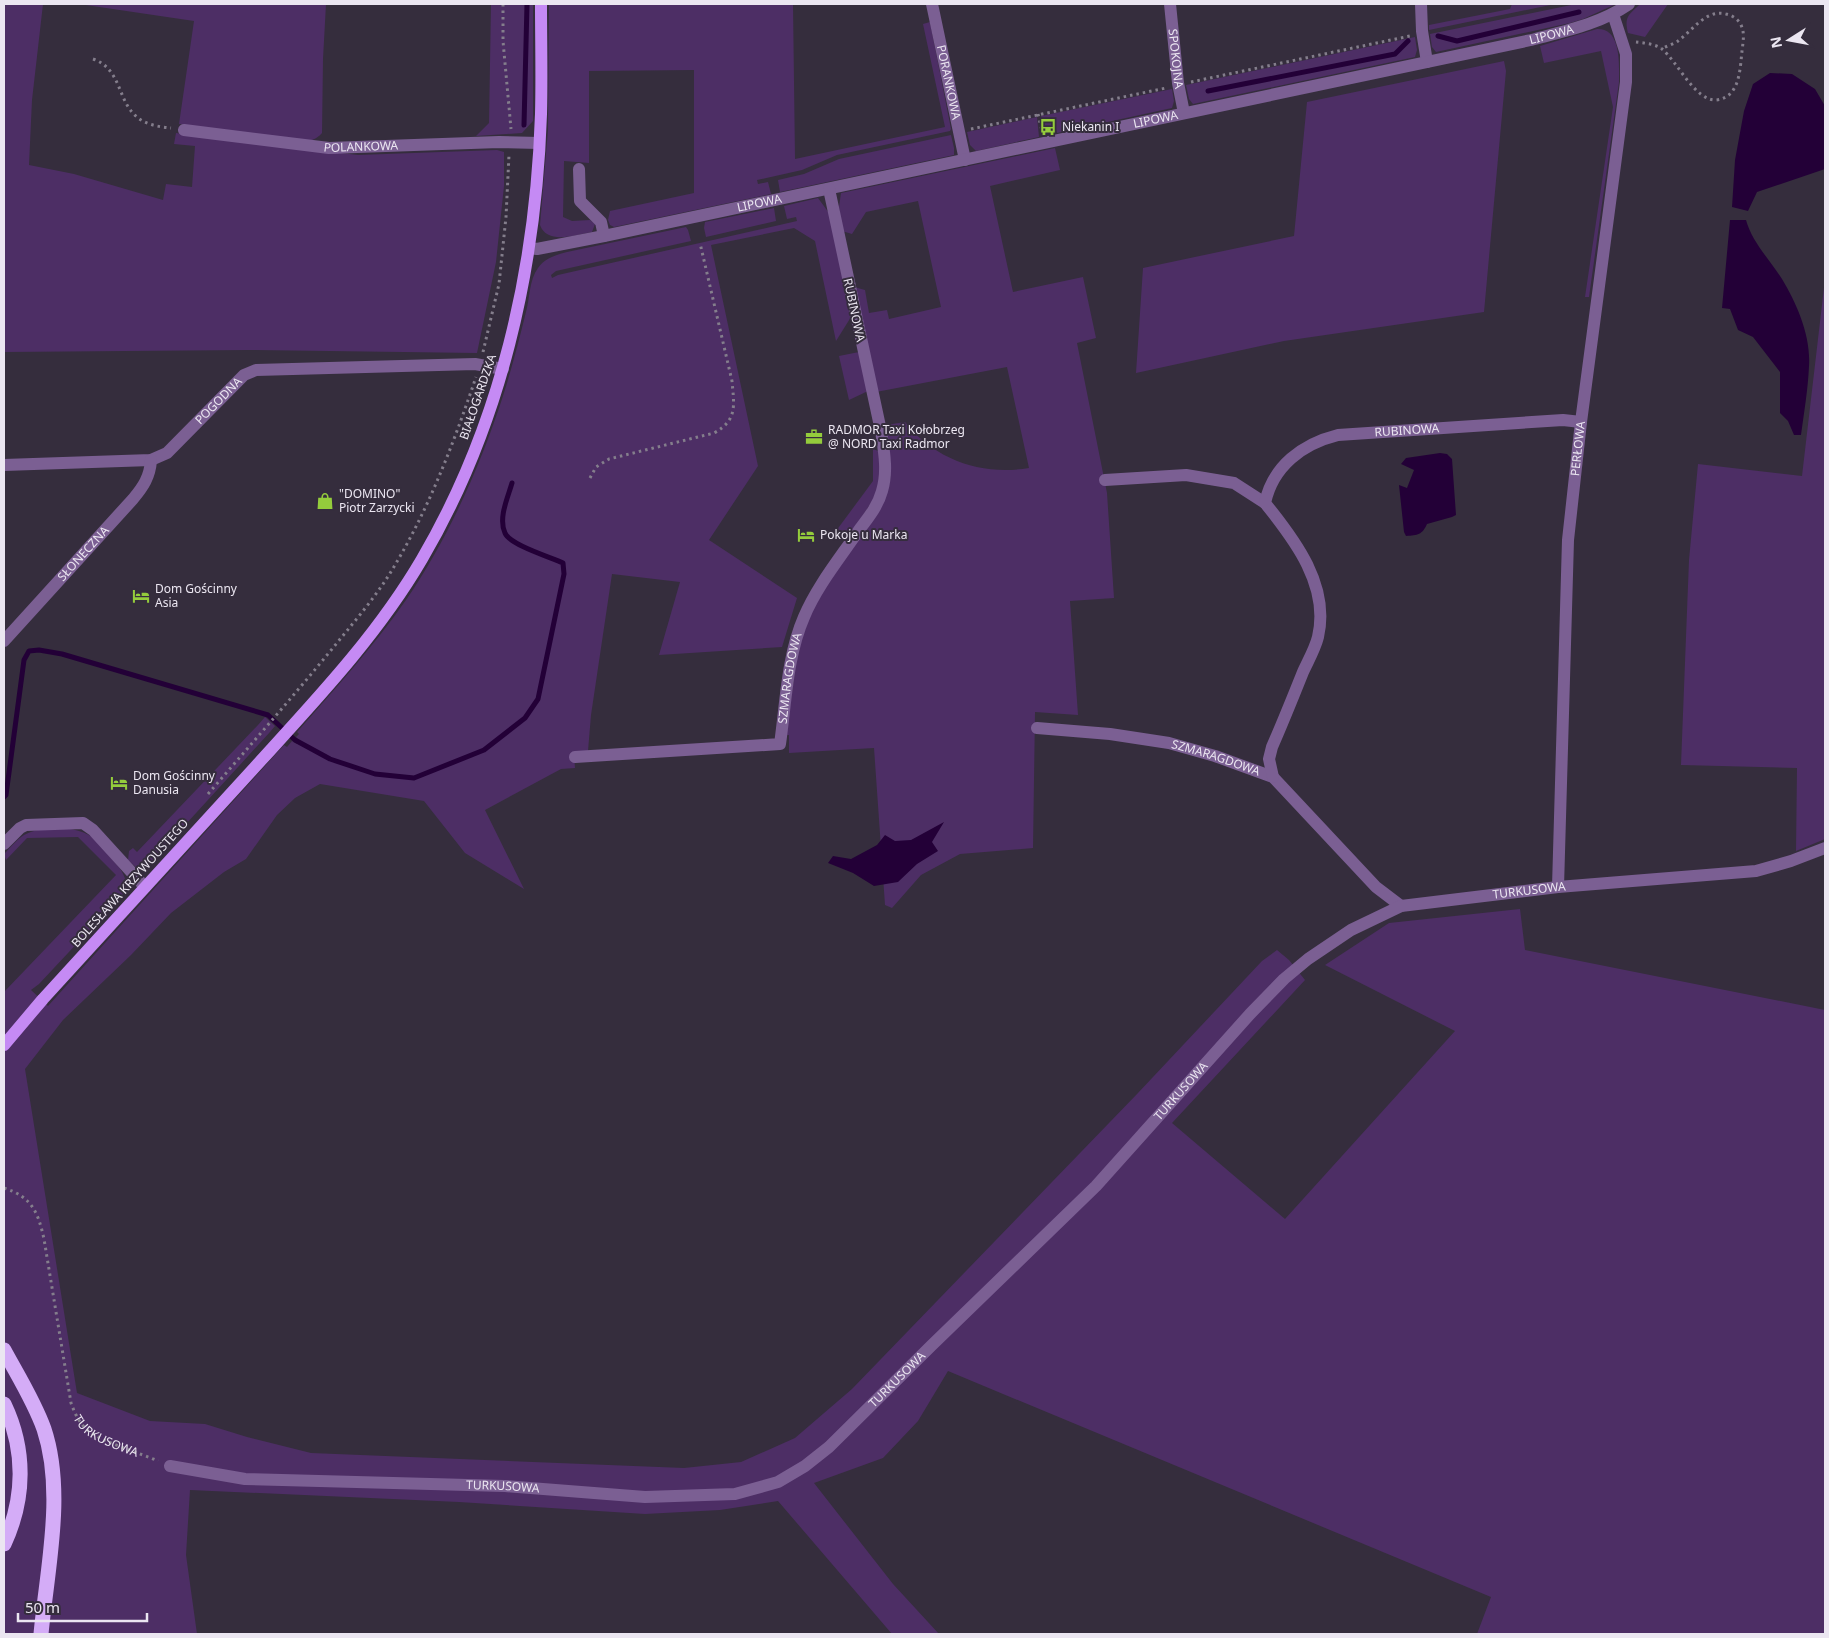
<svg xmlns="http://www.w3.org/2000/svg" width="1829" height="1638" viewBox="0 0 1829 1638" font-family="'Noto Sans',sans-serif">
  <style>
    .green { fill: #4d2e65 }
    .water { fill: #230037 }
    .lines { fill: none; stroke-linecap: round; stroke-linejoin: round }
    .stream { stroke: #230037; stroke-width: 5 }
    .path { stroke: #847e8c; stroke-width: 3; stroke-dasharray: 2.5 4; stroke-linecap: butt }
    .minor { stroke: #7b5f93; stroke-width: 12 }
    .major { stroke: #c58af4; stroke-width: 12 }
    .highway { stroke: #d4acf7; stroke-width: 15 }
    .labels { text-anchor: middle; stroke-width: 4; stroke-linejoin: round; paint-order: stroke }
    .street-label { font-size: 12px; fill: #ebe6f1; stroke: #352d3d }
    .poi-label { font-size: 12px; fill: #ebe6f1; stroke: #352d3d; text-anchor: start }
  </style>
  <rect width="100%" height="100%" fill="#352d3d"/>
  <g class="green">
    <polygon points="4,4 43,4 32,100 29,165 74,174 163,200 166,184 192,187 195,146 174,144 176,133 358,155 497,150 504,152 504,186 496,262 477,353 249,350 4,352"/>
    <path d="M79,4H326L323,59L322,133C313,143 306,141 292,141L179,124L194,21Z"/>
    <polygon points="491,4 533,4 533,121 522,133 476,136 489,123"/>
    <path d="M549,4H793L795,159L945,127L923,24L930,22L951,129L950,131L837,155L802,170L757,180L758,184L768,182L771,194L614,227L610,225L608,220L610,211L694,193V70L589,71V163L564,161L563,217L572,221L590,220L595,224L592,232C575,235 547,245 540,225L548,130Z"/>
    <polygon points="1512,4 1555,4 1429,30 1429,25 1510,9"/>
    <polygon points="1576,4 1616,4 1583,19 1570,23 1436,52 1432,47 1430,34"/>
    <path d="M1640,4H1668L1645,37L1628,33C1624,16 1629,15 1640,4Z"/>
    <path d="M1597,29C1622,28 1619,66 1619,82L1589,297H1585L1613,107L1601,51L1544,63L1540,46Z"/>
    <polygon points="1415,37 1417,50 1415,57 1193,104 1189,99 1186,85"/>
    <polygon points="1504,61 1506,71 1484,312 1284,341 1136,373 1143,268 1294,236 1307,102"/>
    <polygon points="1172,89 1174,101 1172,108 1057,133 1055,125 1043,127 1041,116"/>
    <polygon points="1037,117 1039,137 976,151 970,145 967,132"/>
    <polygon points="951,135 954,148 954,155 780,192 778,180 804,174 839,159"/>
    <path d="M1055,148L1060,170L990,186L1013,292L1083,277L1096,338L1077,343L1107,493L1114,598L1070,601L1078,715L1035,712L1033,848L960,854L921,875L892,908L885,905L874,748L789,753V735H786L798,650L812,610L890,482L891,465L886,425L905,422C935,460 982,476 1029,468L1007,367L876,392L854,287L865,290L869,313L887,310L889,319L941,307L918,201L866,212L852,234L842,231L839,207L841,193Z"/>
    <path d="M818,198L829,213L851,317L836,341L815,241L794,228L711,245L758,466L709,540L797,598L782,647L659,655L680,582L612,574L591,715L588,751L574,753L575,768L561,769L485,810L524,889L465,853L424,801L320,784L295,798L277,815L246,859L224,872L171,913L131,955L63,1020L25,1069L77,1393L150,1421L205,1424L247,1437L311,1453L684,1468L741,1462L795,1438L852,1389L1138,1093L1262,961L1277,950L1289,960L1305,980L1172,1123L1285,1219L1455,1031L1325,965L1389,923L1520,909L1525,950L1825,1010V1634H1477L1491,1597L948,1371L918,1421L883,1458L814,1483L893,1584L939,1634H892L778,1501L720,1510L645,1514L459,1502L190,1490L186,1555L197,1634H4V992L116,875L78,837L27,838L6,860L4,854C10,848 16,840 24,835C42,825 79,825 95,839C100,844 105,851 110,857C119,867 128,876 126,891L39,984L31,990L48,1006L284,745L287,747L292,741L297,744L300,741L296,737L299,734L297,732C335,689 373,647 406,600C448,539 480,467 503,396C512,368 519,340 526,312C530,298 529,280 538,268C545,258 556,255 567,252L686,227L688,230L691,241L556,271L551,275L552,278L558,275L797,221L796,217L787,219L784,206Z"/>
    <polygon points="774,208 776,221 706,237 704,228 705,222"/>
    <polygon points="1825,279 1825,839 1796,851 1797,768 1681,765 1689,560 1698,464 1802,476"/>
    <polygon points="859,352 868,391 849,400 839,356"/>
    <polygon points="873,449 881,452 879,490 850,536 836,531 873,481"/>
    <polygon points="265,717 275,726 270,732 144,870 139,870 128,860 129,851 133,848 137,852 258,725"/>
  </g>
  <g class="water">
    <polygon points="1770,73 1792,74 1815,89 1825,106 1825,169 1757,192 1748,211 1732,207 1735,160 1744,111 1753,84"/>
    <path d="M1730,220H1746C1752,242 1770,260 1782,279C1797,304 1811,336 1809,366C1808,389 1804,413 1801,435H1794L1788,421L1780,413V372L1753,337L1738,330L1730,309L1722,308Z"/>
    <path d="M1440,453L1447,454L1452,459L1456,515L1452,517L1427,524C1422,535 1418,535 1406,536L1404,532L1399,485L1407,488L1414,470L1401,464L1406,458Z"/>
    <polygon points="944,822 932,842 938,851 917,864 898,882 874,886 853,873 828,863 833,856 851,859 877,845 885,835 895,841 911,840"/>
  </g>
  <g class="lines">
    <g class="stream">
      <polyline points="1438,36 1457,41 1579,12"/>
      <polyline points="1208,91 1395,54 1408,41"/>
      <polyline points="524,125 527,4"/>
      <path d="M4,797L6,795L24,660L29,651L39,650L62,654L268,715L295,740L330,759L375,774L414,778L484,750L525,718L538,699L564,574L563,563C550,557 510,545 505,533C498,518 508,497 512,483"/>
    </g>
    <g class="path">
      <polyline points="503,4 503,41 511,129"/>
      <path d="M1636,42C1644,43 1656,44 1662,49C1677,61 1695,101 1716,100C1740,98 1740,69 1742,51C1743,42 1745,33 1741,25C1739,20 1732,15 1726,14C1706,9 1693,30 1678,41C1674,44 1667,46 1661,49"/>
      <path d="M93,59C122,69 117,101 137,117C146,125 160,127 171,128"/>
      <polyline points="1191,82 1410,36"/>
      <polyline points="1038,114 1042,131"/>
      <polyline points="971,129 1166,88"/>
      <polyline points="483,352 499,284 506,217 509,155"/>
      <path d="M590,478L596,467L609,459L714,433C738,420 734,405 732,381L700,243"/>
      <path d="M208,794C253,742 298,691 341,638C360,615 380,591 395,565C430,506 454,442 476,377"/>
      <path id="s1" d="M4,1188C32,1197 38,1212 44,1239L71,1403C75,1414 80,1425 90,1432C105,1443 140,1453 158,1461"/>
    </g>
    <g class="minor">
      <path id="s2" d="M932,4L965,160"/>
      <path id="s3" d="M1170,4L1178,83L1184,113"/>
      <polyline points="1421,4 1422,31 1427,62"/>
      <path id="s4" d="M184,130L329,148L499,142L539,143"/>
      <polyline points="579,169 580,201 601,222 604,236"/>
      <path id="s5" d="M529,248L537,249L604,236L1531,40C1565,31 1600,24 1629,4"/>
      <path id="s6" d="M4,465L151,460L167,453L244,375L256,370L475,364L503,369"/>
      <polyline points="1105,480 1186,475 1234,483 1265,503"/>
      <path id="s7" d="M4,641L133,499C143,487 150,477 151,460"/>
      <path id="s8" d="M1037,728L1110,734L1169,743L1215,756L1273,777L1376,887L1401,906"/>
      <path id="s9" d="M575,757L780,744C786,702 787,656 804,617C817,586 840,558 859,530C868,518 878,506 882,491C888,471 884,451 881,431L829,189"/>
      <path id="s10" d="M1273,777L1269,759L1272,747C1283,722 1293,697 1303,672C1308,661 1315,649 1318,637C1330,586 1295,540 1265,503C1273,466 1302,444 1338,435L1563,420L1581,422"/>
      <polyline points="4,844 20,828 26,825 83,823 93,830 145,887"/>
      <path id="s11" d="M1558,887L1568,540L1581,422L1626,82V54L1613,14"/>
      <path id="s12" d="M170,1466L245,1479L505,1486L645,1497L735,1494L778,1482L805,1466L829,1447L932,1345L1096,1186L1250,1014L1284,979L1308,959L1351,930L1401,906L1558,887L1756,871L1791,861L1825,848"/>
    </g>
    <path class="major" d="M4,1045L43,999C114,922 184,844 255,767C315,701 377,636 422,559C501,424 536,269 541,114C542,77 541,41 541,4"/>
    <g class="highway">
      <path d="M4,1350C18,1376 34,1401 44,1429C65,1492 47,1569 41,1634"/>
      <path d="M4,1404C26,1450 25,1499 4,1544"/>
    </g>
  </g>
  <defs>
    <g id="bus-bare" transform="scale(1.35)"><path d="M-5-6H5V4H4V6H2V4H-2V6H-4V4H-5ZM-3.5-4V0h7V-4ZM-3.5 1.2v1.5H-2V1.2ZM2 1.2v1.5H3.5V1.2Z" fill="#94cc3c" stroke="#352d3d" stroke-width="2.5" paint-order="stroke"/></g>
    <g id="office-bare" transform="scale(1.35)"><path d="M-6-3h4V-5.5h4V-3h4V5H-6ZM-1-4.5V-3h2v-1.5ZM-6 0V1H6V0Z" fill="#94cc3c" stroke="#352d3d" stroke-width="2.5" paint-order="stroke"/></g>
    <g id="shop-bare" transform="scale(1.35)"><path d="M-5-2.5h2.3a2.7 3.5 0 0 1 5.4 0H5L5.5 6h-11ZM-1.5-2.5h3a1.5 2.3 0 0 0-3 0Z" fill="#94cc3c" stroke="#352d3d" stroke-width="2.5" paint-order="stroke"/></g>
    <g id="hotel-bare" transform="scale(1.35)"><path d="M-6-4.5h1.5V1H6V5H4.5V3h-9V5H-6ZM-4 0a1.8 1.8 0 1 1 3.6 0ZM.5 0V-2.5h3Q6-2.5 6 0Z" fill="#94cc3c" stroke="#352d3d" stroke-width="2.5" paint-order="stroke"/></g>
  </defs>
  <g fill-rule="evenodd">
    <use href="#bus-bare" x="1048" y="127"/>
    <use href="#office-bare" x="814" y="437"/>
    <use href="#shop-bare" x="325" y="501"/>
    <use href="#hotel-bare" x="806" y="535"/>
    <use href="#hotel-bare" x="141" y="596"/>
    <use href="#hotel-bare" x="119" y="783"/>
  </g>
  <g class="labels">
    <g class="street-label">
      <text dy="4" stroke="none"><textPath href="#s5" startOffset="1045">LIPOWA</textPath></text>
      <text dy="4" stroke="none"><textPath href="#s3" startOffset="55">SPOKOJNA</textPath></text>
      <text dy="4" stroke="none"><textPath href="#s2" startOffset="80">PORANKOWA</textPath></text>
      <text dy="4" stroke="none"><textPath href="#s5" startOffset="640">LIPOWA</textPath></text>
      <text dy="4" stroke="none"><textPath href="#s4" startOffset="178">POLANKOWA</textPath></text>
      <text dy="4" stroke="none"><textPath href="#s5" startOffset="235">LIPOWA</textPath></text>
      <text transform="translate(854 310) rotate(78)" y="4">RUBINOWA</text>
      <text transform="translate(478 397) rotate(-71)" y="4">BIAŁOGARDZKA</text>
      <text dy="4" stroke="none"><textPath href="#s6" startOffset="238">POGODNA</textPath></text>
      <text dy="4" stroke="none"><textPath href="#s10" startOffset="474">RUBINOWA</textPath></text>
      <text dy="4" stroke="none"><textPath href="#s11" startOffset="439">PERŁOWA</textPath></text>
      <text dy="4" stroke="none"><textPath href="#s7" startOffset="118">SŁONECZNA</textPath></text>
      <text dy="4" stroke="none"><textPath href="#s9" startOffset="272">SZMARAGDOWA</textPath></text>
      <text dy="4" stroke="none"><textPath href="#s8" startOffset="182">SZMARAGDOWA</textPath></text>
      <text transform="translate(130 883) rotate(-48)" y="4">BOLESŁAWA KRZYWOUSTEGO</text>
      <text dy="4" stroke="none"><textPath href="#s12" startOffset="1594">TURKUSOWA</textPath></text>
      <text dy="4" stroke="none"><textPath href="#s12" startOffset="1174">TURKUSOWA</textPath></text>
      <text dy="4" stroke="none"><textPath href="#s12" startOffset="769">TURKUSOWA</textPath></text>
      <text dy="4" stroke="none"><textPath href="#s1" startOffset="286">TURKUSOWA</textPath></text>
      <text dy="4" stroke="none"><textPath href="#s12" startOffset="334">TURKUSOWA</textPath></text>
    </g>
    <g class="poi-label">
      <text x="1062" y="131">Niekanin I</text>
      <text x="828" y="434">RADMOR Taxi Kołobrzeg<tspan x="828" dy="14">@ NORD Taxi Radmor</tspan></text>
      <text x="339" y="498">"DOMINO"<tspan x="339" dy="14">Piotr Zarzycki</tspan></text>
      <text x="820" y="539">Pokoje u Marka</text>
      <text x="155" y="593">Dom Gościnny<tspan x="155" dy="14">Asia</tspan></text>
      <text x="133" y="780">Dom Gościnny<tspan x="133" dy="14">Danusia</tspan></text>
    </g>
  </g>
  <rect width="1829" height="1638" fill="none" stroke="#ebe6f1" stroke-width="10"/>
  <g transform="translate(1789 40) rotate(259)" stroke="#352d3d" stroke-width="4" paint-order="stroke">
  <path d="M0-4L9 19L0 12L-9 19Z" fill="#ebe6f1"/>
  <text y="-8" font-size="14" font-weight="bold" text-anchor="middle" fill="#ebe6f1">N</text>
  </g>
  <path d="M18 1613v8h129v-8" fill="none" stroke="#ebe6f1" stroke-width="2.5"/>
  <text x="25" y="1613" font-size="15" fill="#ebe6f1" stroke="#352d3d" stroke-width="4" paint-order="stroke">50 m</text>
</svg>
